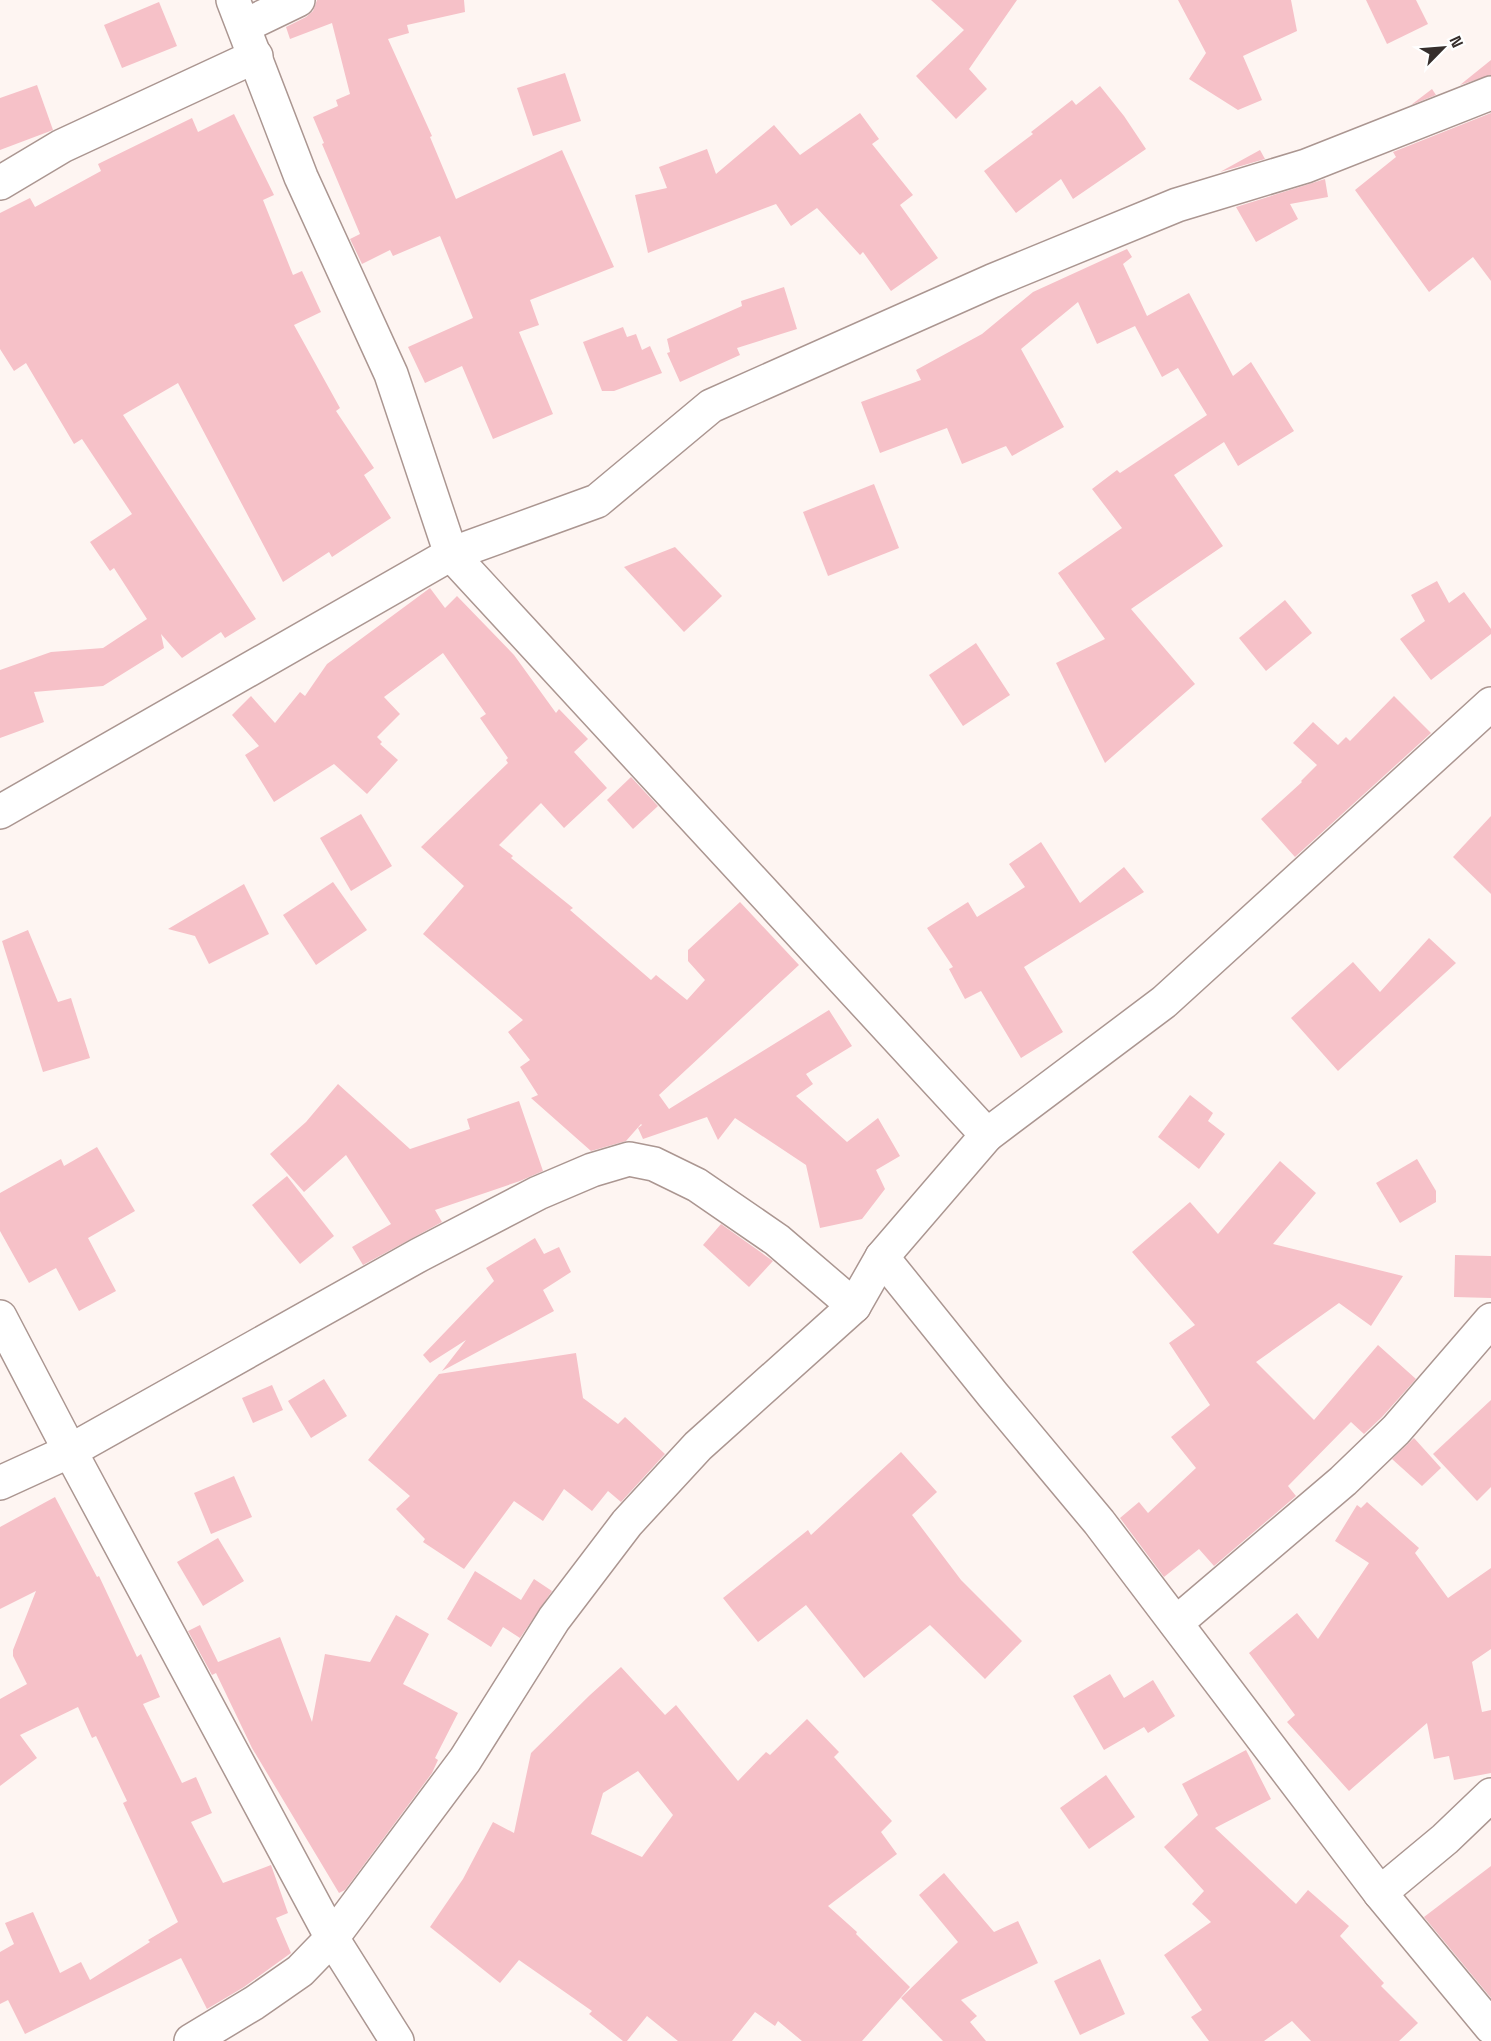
<svg xmlns="http://www.w3.org/2000/svg" width="1491" height="2041" viewBox="0 0 1491 2041" font-family="'Space Grotesk',sans-serif">
  <style>
    .building { fill: #f6c1c8; fill-rule: evenodd }
    .lines { fill: none; stroke-linecap: round; stroke-linejoin: round }
    .minor-casing { stroke: #ab9691; stroke-width: 36 }
    .minor { stroke: #fff; stroke-width: 33 }
  </style>
  <rect width="100%" height="100%" fill="#fef5f2"/>
  <g class="building">
    <polygon points="317,0 464,0 465,12 407,25 409,33 388,39 432,136 430,137 456,199 562,150 614,267 530,300 539,325 519,332 553,414 493,439 462,366 425,383 408,347 473,318 440,236 393,256 390,250 362,264 350,239 360,234 322,144 324,143 313,117 338,106 336,100 350,94 332,23 290,39 286,27 306,17 313,11"/>
    <polygon points="931,0 1017,0 969,69 987,89 956,119 916,76 964,30"/>
    <polygon points="1178,0 1291,0 1297,31 1243,56 1262,100 1238,110 1189,79 1206,53"/>
    <polygon points="1366,0 1416,0 1428,24 1387,44"/>
    <polygon points="159,2 177,46 122,68 104,25"/>
    <polygon points="1491,60 1491,75 1460,85"/>
    <polygon points="565,73 581,121 533,136 517,88"/>
    <polygon points="37,85 53,130 0,150 0,98"/>
    <polygon points="1100,86 1124,116 1146,149 1073,199 1061,179 1016,213 984,171 1033,134 1031,132 1072,100 1076,105"/>
    <polygon points="1432,89 1436,95 1411,105"/>
    <polygon points="860,113 879,139 872,144 913,195 900,205 938,258 891,291 863,252 860,255 817,208 791,226 776,204 648,253 635,195 667,188 659,167 707,149 716,174 774,125 800,155"/>
    <polygon points="1491,113 1491,281 1473,257 1429,292 1355,190 1396,157 1393,152"/>
    <polygon points="234,114 274,195 263,200 293,275 302,271 321,312 294,325 340,408 336,411 374,468 364,475 391,518 332,557 329,552 283,582 178,383 123,415 256,619 225,638 221,632 182,658 161,634 164,648 103,686 34,692 44,722 0,738 0,670 51,652 103,648 147,619 114,568 110,571 90,542 132,514 82,439 74,444 26,363 14,371 0,349 0,213 30,198 35,207 101,171 98,164 192,118 198,132"/>
    <polygon points="1260,150 1265,159 1220,172"/>
    <polygon points="1325,179 1328,197 1290,204 1298,219 1256,242 1236,207"/>
    <polygon points="1127,249 1132,257 1123,264 1147,316 1189,293 1233,376 1251,362 1294,431 1238,466 1224,442 1174,475 1223,546 1131,609 1195,684 1105,763 1056,663 1105,639 1058,573 1122,528 1092,489 1117,470 1120,473 1207,415 1178,368 1162,377 1135,326 1097,344 1078,302 1021,349 1064,427 1012,456 1006,446 962,464 947,428 880,453 861,402 921,380 916,370 982,334 1033,292"/>
    <polygon points="784,287 797,329 737,348 740,355 680,382 667,353 670,352 667,339 742,306 741,301"/>
    <polygon points="623,327 627,337 636,334 642,350 650,346 662,373 614,391 602,391 583,342"/>
    <polygon points="874,484 899,548 828,576 803,512"/>
    <polygon points="675,547 722,596 684,632 624,567"/>
    <polygon points="1437,581 1449,603 1464,592 1491,629 1491,634 1431,680 1400,639 1425,621 1411,595"/>
    <polygon points="430,588 445,608 457,596 514,655 556,713 559,709 588,739 574,752 607,788 564,828 541,803 499,845 513,856 511,858 573,908 570,910 651,980 656,975 687,1000 705,980 688,961 688,950 740,902 799,965 659,1095 669,1109 829,1010 852,1046 806,1074 813,1084 796,1096 847,1142 878,1118 900,1156 876,1170 885,1189 862,1219 820,1228 806,1165 735,1118 718,1140 707,1117 643,1139 638,1128 642,1125 641,1124 626,1141 591,1151 531,1098 538,1095 520,1067 530,1060 508,1032 523,1020 423,934 464,886 421,847 508,763 506,760 508,758 480,718 486,714 443,653 384,697 400,714 377,737 382,742 380,744 398,760 367,794 334,764 274,802 245,755 259,746 232,715 251,696 275,723 300,692 305,696 327,664"/>
    <polygon points="1285,600 1312,633 1266,671 1239,638"/>
    <polygon points="976,643 1010,695 963,726 929,675"/>
    <polygon points="1394,696 1431,733 1295,857 1261,819 1302,782 1301,781 1317,765 1293,743 1313,722 1338,745 1346,737 1350,741"/>
    <polygon points="631,777 658,806 633,829 607,800"/>
    <polygon points="361,814 392,866 351,891 320,838"/>
    <polygon points="1491,816 1491,894 1453,857"/>
    <polygon points="1041,842 1080,903 1124,867 1144,892 1024,967 1063,1032 1021,1058 981,991 965,999 949,969 953,967 927,928 968,902 977,917 1025,887 1009,864"/>
    <polygon points="333,882 367,930 316,965 283,915"/>
    <polygon points="244,884 269,934 209,964 195,936 168,929"/>
    <polygon points="28,930 58,1002 71,998 90,1058 43,1072 2,941"/>
    <polygon points="1429,938 1456,963 1338,1071 1291,1018 1353,962 1380,992"/>
    <polygon points="338,1084 410,1149 470,1129 467,1119 519,1101 543,1171 520,1181 435,1210 442,1222 363,1265 352,1247 391,1224 346,1155 304,1192 270,1154 306,1122"/>
    <polygon points="1190,1095 1213,1113 1208,1121 1225,1134 1199,1169 1158,1137"/>
    <polygon points="97,1147 135,1211 88,1238 116,1291 79,1311 56,1268 29,1283 0,1231 0,1193 61,1159 64,1166"/>
    <polygon points="1417,1159 1436,1191 1436,1202 1400,1223 1376,1183"/>
    <polygon points="1280,1161 1316,1193 1273,1244 1403,1276 1371,1326 1339,1303 1256,1362 1314,1420 1378,1345 1416,1379 1382,1417 1364,1434 1351,1422 1288,1486 1296,1496 1214,1566 1199,1549 1164,1577 1120,1518 1139,1502 1148,1513 1196,1468 1171,1437 1210,1405 1169,1343 1195,1325 1132,1252 1190,1202 1218,1234"/>
    <polygon points="287,1176 334,1236 300,1264 252,1205"/>
    <polygon points="721,1224 773,1261 749,1287 703,1245"/>
    <polygon points="535,1238 544,1254 559,1247 571,1272 543,1290 554,1311 442,1371 466,1340 430,1363 423,1355 494,1281 486,1268"/>
    <polygon points="1455,1255 1491,1256 1491,1298 1454,1297"/>
    <polygon points="576,1353 583,1398 618,1424 625,1417 665,1454 621,1502 608,1491 592,1511 564,1489 543,1521 514,1501 464,1569 423,1542 425,1539 396,1509 410,1496 368,1460 439,1374"/>
    <polygon points="324,1379 347,1416 311,1438 288,1401"/>
    <polygon points="272,1385 283,1410 253,1423 242,1398"/>
    <polygon points="1491,1400 1491,1487 1477,1501 1433,1454"/>
    <polygon points="1414,1438 1441,1468 1422,1486 1392,1459"/>
    <polygon points="901,1452 937,1492 912,1515 961,1580 1022,1641 985,1679 930,1625 864,1678 806,1605 758,1642 723,1598 808,1530 811,1535"/>
    <polygon points="234,1476 252,1517 211,1534 194,1493"/>
    <polygon points="55,1497 97,1577 99,1576 137,1657 141,1654 160,1697 143,1704 182,1783 196,1777 212,1813 191,1822 223,1883 271,1865 288,1913 276,1918 291,1953 244,1987 207,2009 181,1958 25,2034 8,2000 0,2004 0,1952 14,1944 5,1923 33,1912 60,1973 81,1962 90,1980 150,1942 148,1940 178,1922 123,1803 127,1801 96,1736 92,1738 78,1707 20,1735 37,1758 0,1786 0,1699 27,1684 13,1656 13,1650 36,1591 0,1609 0,1527"/>
    <polygon points="1367,1502 1419,1548 1415,1553 1448,1598 1491,1568 1491,1649 1472,1662 1482,1712 1491,1710 1491,1773 1454,1780 1449,1756 1434,1759 1427,1723 1349,1791 1287,1722 1295,1715 1249,1653 1297,1613 1318,1639 1369,1563 1335,1541 1357,1505 1361,1508"/>
    <polygon points="218,1538 244,1581 203,1606 177,1562"/>
    <polygon points="475,1571 521,1600 534,1579 552,1591 520,1638 503,1627 491,1647 447,1619"/>
    <polygon points="396,1615 429,1634 403,1684 458,1713 435,1758 438,1760 432,1773 345,1890 339,1893 252,1748 216,1673 212,1675 188,1631 200,1625 218,1662 280,1637 312,1722 325,1654 370,1662"/>
    <path d="M621,1667L665,1715L676,1705L738,1781L766,1752L770,1755L807,1719L839,1752L834,1757L892,1821L881,1832L897,1854L828,1906L857,1932L856,1934L910,1987L862,2041H802L778,2021L775,2026L755,2012L732,2041H678L647,2016L627,2041H623L589,2014L592,2011L519,1960L500,1983L430,1927L463,1879L493,1822L514,1833L531,1753L590,1695ZM638,1771L673,1815L642,1857L591,1834L603,1793Z"/>
    <polygon points="1110,1674 1124,1698 1153,1680 1175,1716 1148,1733 1144,1727 1104,1750 1073,1696"/>
    <polygon points="1246,1750 1271,1799 1215,1828 1296,1904 1308,1890 1349,1926 1340,1936 1384,1983 1381,1986 1418,2023 1399,2041 1311,2041 1292,2021 1264,2041 1209,2041 1191,2017 1202,2010 1164,1955 1211,1922 1192,1904 1204,1891 1164,1847 1198,1815 1182,1784"/>
    <polygon points="1106,1775 1135,1817 1089,1849 1060,1808"/>
    <polygon points="1491,1866 1491,1998 1424,1917"/>
    <polygon points="944,1873 994,1932 1018,1921 1038,1963 961,2000 977,2016 970,2022 986,2041 943,2041 901,1998 958,1942 919,1895"/>
    <polygon points="1100,1959 1125,2014 1080,2035 1054,1981"/>
  </g>
  <g class="lines">
    <g class="minor-casing">
      <g id="minor">
        <polyline points="244,26 298,0"/>
        <polyline points="0,183 62,146 256,56"/>
        <polyline points="0,812 451,554 597,501 711,406 992,281 1177,205 1306,166 1491,93"/>
        <polyline points="987,1135 1164,1002 1491,704"/>
        <polyline points="882,1257 993,1395 1099,1522 1380,1893 1491,2027"/>
        <polyline points="0,1317 70,1451 332,1938 397,2041"/>
        <polyline points="0,1483 70,1451 419,1255 538,1193 592,1170 629,1159 654,1164 697,1185 777,1240 854,1306"/>
        <polyline points="1176,1623 1343,1481 1396,1430 1491,1320"/>
        <polyline points="1380,1893 1445,1839 1491,1795"/>
        <polyline points="191,2041 254,2003 300,1971 332,1938 465,1760 554,1619 627,1523 698,1446 854,1306 882,1257 987,1135 451,554 391,374 301,177 233,0"/>
      </g>
    </g>
    <use href="#minor" class="minor"/>
  </g>
  <g transform="translate(1443 48) rotate(65)" stroke="#ffffff" stroke-width="4.5" paint-order="stroke">
  <path d="M0-4.5L10 22L0 15L-10 22Z" fill="#362e2c"/>
  <text y="-9" font-size="16" font-weight="bold" text-anchor="middle" fill="#362e2c">N</text>
  </g>
</svg>
